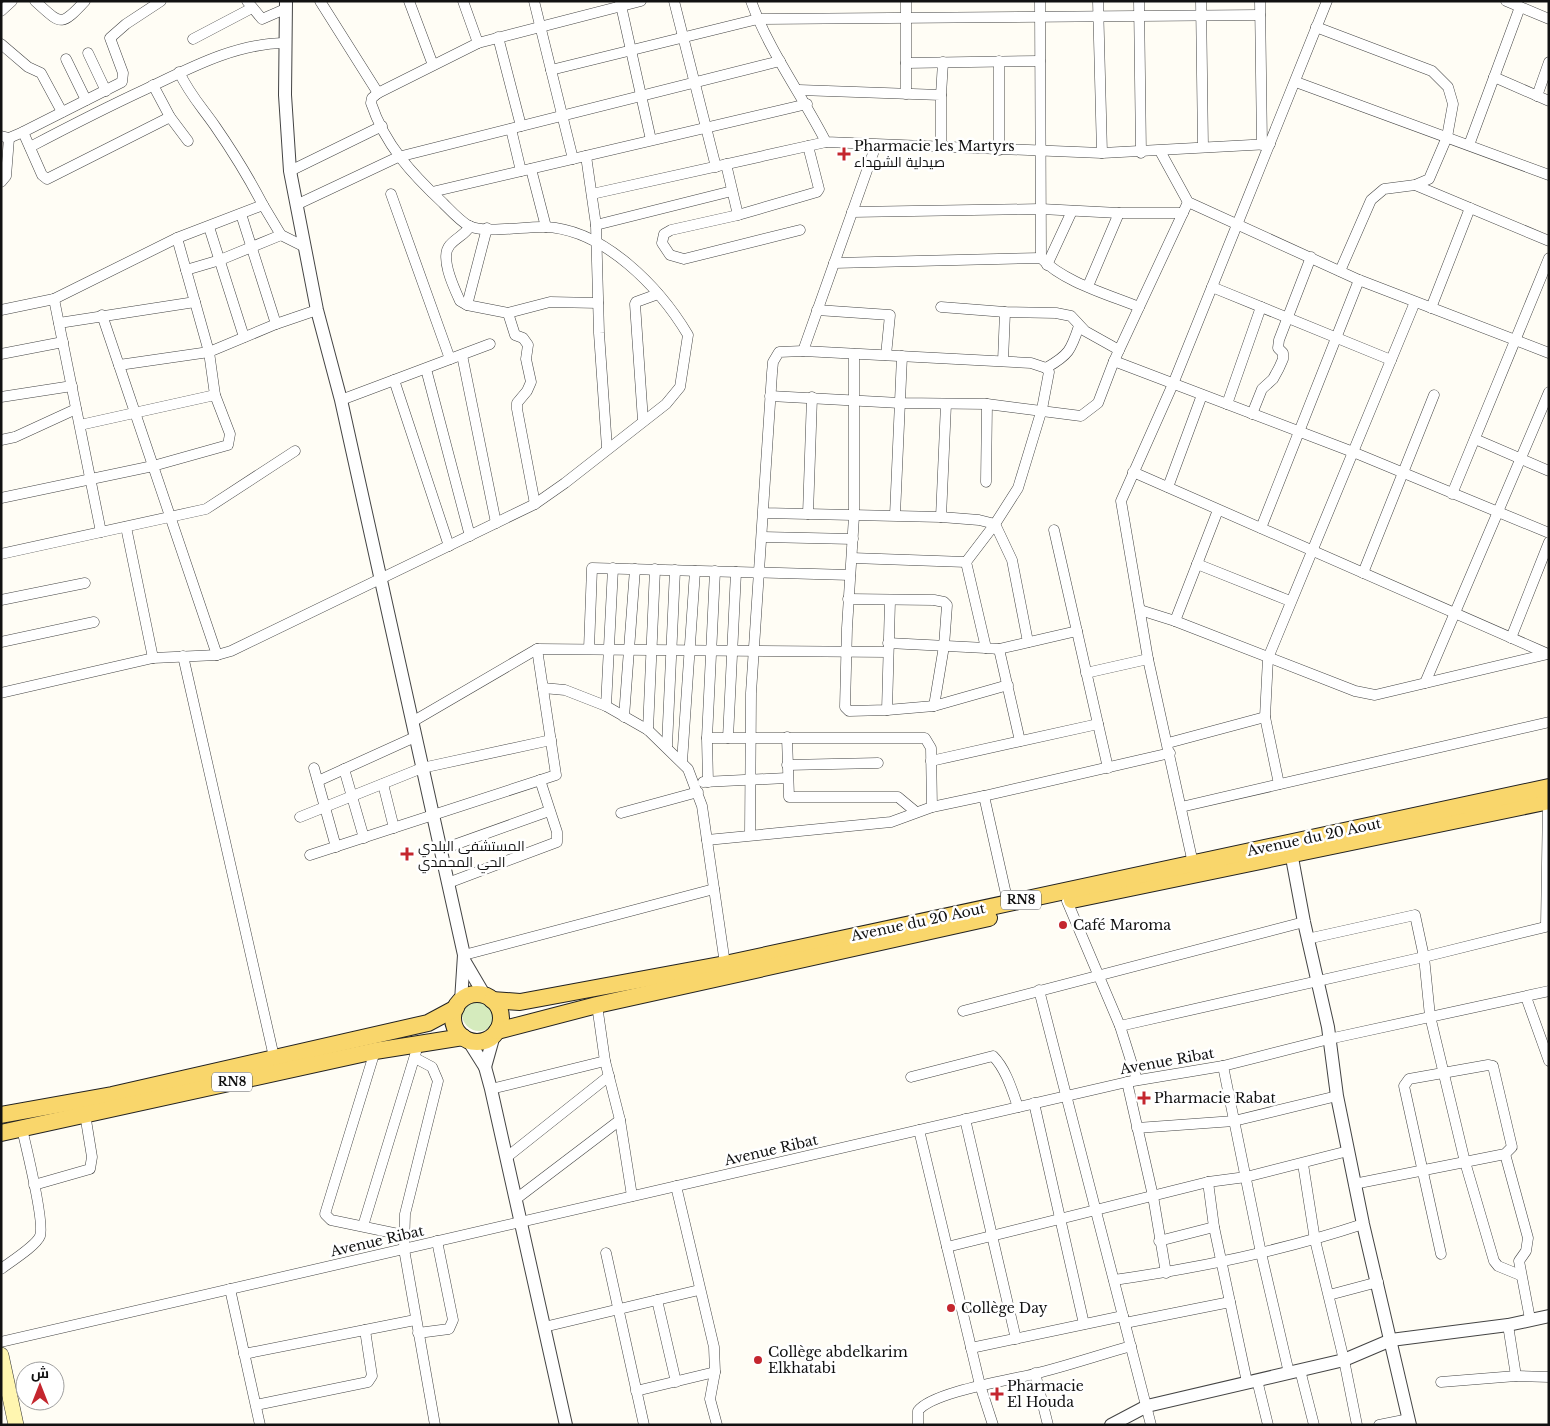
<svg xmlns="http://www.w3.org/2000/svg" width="1550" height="1426" viewBox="0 0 1550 1426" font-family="'Libre Baskerville',Cairo,serif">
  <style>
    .green { fill: #d5ebbd }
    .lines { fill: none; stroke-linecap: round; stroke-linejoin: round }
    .minor-casing { stroke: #444; stroke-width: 11 }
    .tertiary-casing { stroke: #444; stroke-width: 14 }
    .secondary-casing { stroke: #333; stroke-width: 16 }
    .primary-casing { stroke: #222; stroke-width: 18 }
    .minor { stroke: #fff; stroke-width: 10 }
    .tertiary { stroke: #fff; stroke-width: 12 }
    .secondary { stroke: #fff6b0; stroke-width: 15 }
    .primary { stroke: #f9d66b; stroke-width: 16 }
    .poi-dot { fill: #c4262e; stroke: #fff; stroke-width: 2 }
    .labels { text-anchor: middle; stroke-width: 5; stroke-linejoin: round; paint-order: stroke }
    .shield { fill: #fff; stroke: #585858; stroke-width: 1 }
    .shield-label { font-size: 12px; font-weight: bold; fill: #111 }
    .poi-label { font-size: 14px; fill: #111; stroke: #fff; text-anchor: start }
    .street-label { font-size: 14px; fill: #111; stroke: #fff }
  </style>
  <rect width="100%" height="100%" fill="#fffdf5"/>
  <circle class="green" cx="479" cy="1014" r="17"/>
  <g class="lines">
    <g class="minor-casing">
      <g id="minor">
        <path d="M35,1C61,24 60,28 85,1"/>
        <polyline points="247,1 262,19 285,9"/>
        <polyline points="320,1 378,93"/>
        <polyline points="409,1 433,65"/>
        <polyline points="463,1 478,43"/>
        <polyline points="534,1 573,159"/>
        <polyline points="620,1 651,140"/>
        <polyline points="674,1 716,167"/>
        <path d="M751,1C769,51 802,95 826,142L1102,153L1270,144"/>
        <polyline points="906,1 906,94"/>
        <polyline points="1040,1 1041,258"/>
        <polyline points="1098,1 1102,153"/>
        <polyline points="1139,1 1141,153"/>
        <polyline points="1201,1 1203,147"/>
        <polyline points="1260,1 1262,145"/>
        <polyline points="1506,1 1549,19"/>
        <polyline points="1,11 12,1"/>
        <polyline points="1316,27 1432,71 1448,87 1453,104 1447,137 1429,179 1415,185 1384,189 1371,200 1340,271"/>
        <polyline points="498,37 521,126"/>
        <polyline points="193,39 252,8"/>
        <polyline points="1,44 28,67 41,73 62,112"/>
        <polyline points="88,53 106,91"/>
        <polyline points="66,59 86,100"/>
        <polyline points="906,63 1040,61"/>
        <polyline points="551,70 758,19 1260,15"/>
        <path d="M179,72C190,95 201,106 215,126C233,152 249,178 263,205"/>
        <polyline points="1494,77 1549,101"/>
        <polyline points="1296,82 1549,175"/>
        <polyline points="153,85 170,117 188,141"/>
        <polyline points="799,90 941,95 941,147"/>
        <polyline points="941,95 943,62"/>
        <polyline points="1537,96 1549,62"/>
        <polyline points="511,129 521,171"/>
        <polyline points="23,132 42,175 47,179 170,117"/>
        <polyline points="1,136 9,138 23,132 122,82 123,73 110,38 126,24 161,1"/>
        <polyline points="1469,145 1520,7"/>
        <path d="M30,147C68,127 107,107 146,89C190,68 236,43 286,43"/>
        <polyline points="999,150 999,61"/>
        <polyline points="1160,151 1188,202 1359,280 1549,353"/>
        <polyline points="586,156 596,225 599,333 607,448"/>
        <polyline points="726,164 738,215"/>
        <polyline points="531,169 546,227"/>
        <polyline points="290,171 382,126"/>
        <polyline points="1,182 6,176 9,138"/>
        <polyline points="1415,185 1549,241"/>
        <polyline points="432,192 807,104"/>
        <polyline points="391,194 450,359"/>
        <polyline points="592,194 826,142"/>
        <polyline points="296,205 398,157 780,61"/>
        <polyline points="852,212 1041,209 1119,213 1183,213"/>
        <polyline points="241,214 276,324"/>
        <polyline points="596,225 732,191"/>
        <path d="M470,226C465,235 457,237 450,245C439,257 454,288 460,301L467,305L508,313L550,302L598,303"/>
        <polyline points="209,227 244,337"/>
        <polyline points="800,230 684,259 670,255 662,243 664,234 671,230 738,215 817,192 819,189 808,146"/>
        <path d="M834,263L1041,258C1063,282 1110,295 1139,307"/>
        <polyline points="1047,265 1072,211"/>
        <polyline points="186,270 220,260 281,235"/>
        <polyline points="1088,286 1119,213"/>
        <polyline points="1212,287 1391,360"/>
        <polyline points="54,299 101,532"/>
        <polyline points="467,305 487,228"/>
        <polyline points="941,307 1005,312 1056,313 1071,316 1085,331 1119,350"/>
        <polyline points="1431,308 1470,208"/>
        <polyline points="1,310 54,299 177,238 263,205 281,235 305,247"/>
        <polyline points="817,310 890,315 886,355"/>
        <polyline points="508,313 515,335 523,338 528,345 526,359 531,382 527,391 517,403 517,409 535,504"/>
        <polyline points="102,315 217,655"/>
        <polyline points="59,323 195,302"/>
        <polyline points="803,351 876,145"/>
        <polyline points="1,354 63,342"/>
        <polyline points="854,354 854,516 847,628 845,707 849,711 887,710 934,706"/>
        <polyline points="462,355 496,523"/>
        <polyline points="1003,361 1005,312"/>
        <polyline points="1114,361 1353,452 1549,533"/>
        <polyline points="119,365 209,352 276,324 317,310"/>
        <path d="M1046,368C1069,355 1071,350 1079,326"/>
        <polyline points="426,369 470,536"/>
        <polyline points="394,380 449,546"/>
        <polyline points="770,396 900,403 987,404 1081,416 1098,403 1114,361 1188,202"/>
        <polyline points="1,397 72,386"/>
        <polyline points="341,400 490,344"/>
        <polyline points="1227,404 1261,307"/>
        <polyline points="1252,414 1262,389 1273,379 1279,368 1283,359 1283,353 1278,348 1279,340 1311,257"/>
        <polyline points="643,421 635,304 636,302 658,294"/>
        <polyline points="80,425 215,395"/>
        <polyline points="1475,439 1549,471"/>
        <polyline points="1,440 15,437 76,409"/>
        <polyline points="1133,472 1548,654"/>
        <polyline points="986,482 987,404"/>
        <polyline points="1168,487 1202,395"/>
        <polyline points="1452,494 1549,258"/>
        <polyline points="1,498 153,466 228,445 230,434 215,395 209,352 177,238"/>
        <polyline points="808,514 812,397"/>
        <polyline points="895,515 902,356"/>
        <polyline points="941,517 946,404"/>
        <polyline points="126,527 153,658"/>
        <polyline points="1261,528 1359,280"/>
        <polyline points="1054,530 1108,768"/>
        <polyline points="763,537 853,539"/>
        <polyline points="1,554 206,509 295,451"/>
        <polyline points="852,558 966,562"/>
        <polyline points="966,562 986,648 999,649 1077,631"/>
        <polyline points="966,562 995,524 1012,560 1028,642"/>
        <polyline points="1197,564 1290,601"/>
        <polyline points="1363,573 1434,395"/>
        <polyline points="848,599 934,600 944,602 947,605 944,646 934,706 1008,685"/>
        <polyline points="1,600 85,583"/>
        <polyline points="1140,610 1175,621 1355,691 1375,695 1548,654"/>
        <polyline points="1175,621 1218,510"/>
        <polyline points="1511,638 1549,542"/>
        <polyline points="1,642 94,622"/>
        <polyline points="888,643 986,648"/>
        <polyline points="589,649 592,568 850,575"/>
        <polyline points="999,649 1020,741"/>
        <polyline points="183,656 274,1057"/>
        <polyline points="1086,673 1148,659"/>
        <polyline points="1425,683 1549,392"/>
        <polyline points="543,688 565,690 606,706 648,730 688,769 702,806 725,964"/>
        <path d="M1,693L153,658L217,655L231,651L535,504L565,483L666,404L680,387L688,335C660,288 604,229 545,227C526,226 486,234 469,226C460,221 451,211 443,203C412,174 385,145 371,103L372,98L378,93L478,43L641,1"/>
        <polyline points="606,706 613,568"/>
        <polyline points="887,710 890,601"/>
        <polyline points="624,717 635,569"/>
        <polyline points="412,722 537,649 888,652"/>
        <polyline points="648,730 655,569"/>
        <polyline points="787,737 789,797 898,797 916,812"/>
        <polyline points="707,738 925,738 931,748 932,807"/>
        <polyline points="728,738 736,572"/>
        <polyline points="1168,743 1265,717"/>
        <polyline points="667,746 675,570"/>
        <polyline points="931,761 1098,724"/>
        <polyline points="682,762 695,571"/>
        <polyline points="787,765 878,763"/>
        <polyline points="314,768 336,847"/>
        <polyline points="344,769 364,838"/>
        <polyline points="318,781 415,737"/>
        <polyline points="703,782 787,778"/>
        <polyline points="708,782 707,738 715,571"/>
        <polyline points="383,784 394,828"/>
        <polyline points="1279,784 1265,717 1268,658 1415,302"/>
        <polyline points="984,796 1170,753"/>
        <polyline points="1181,807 1549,722"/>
        <polyline points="621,813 698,792"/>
        <polyline points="300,817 422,768 551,740"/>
        <polyline points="750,835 751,693 772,373 773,362 779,352 803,351 1031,363 1046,368 1049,372 1042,409 1018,488 995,524 979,520 941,517 764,513"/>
        <polyline points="707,840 891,822 932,807 984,796 1008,903"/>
        <polyline points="440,850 549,811"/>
        <polyline points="310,855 556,775 537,649"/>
        <polyline points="1194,868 1148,659 1121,501 1173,384 1327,1"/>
        <polyline points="448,883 557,842 557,832 540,780"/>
        <polyline points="1067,901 1120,1026 1137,1080"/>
        <polyline points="1546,926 1548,801"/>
        <polyline points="1307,939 1415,915 1424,957 1430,1016 1465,1162 1494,1261 1498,1266 1520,1275"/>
        <polyline points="464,955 714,889"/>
        <polyline points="1039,990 1151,1425"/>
        <polyline points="1526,997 1549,1061"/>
        <polyline points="597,1005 605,1061 620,1120 632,1196"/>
        <polyline points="963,1011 1304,922"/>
        <polyline points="1120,1026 1424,957 1549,926"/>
        <polyline points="375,1051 325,1214 331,1220 403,1235"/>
        <polyline points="415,1058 432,1067 438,1081 405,1214 404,1249 435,1425"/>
        <polyline points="1223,1066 1261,1253 1289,1373"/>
        <path d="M911,1077L993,1056C1006,1069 1012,1090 1018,1107"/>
        <polyline points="1127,1082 1153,1196 1166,1273"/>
        <polyline points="491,1089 605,1061"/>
        <polyline points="1034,1103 1084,1324"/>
        <polyline points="965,1119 1016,1339"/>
        <polyline points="1137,1128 1234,1121 1337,1096"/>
        <polyline points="919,1130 980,1385 993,1425"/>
        <polyline points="1505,1154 1528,1238 1526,1251 1519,1261 1530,1319"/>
        <polyline points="507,1157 609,1076"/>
        <polyline points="1303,1164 1315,1240 1344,1360 1357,1425"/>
        <polyline points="1208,1182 1214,1227 1247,1382"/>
        <polyline points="1354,1184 1505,1154 1512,1147 1493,1066 1488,1065 1409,1079 1404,1086 1441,1254"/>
        <polyline points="34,1185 90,1169 92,1157 85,1114"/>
        <polyline points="676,1186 714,1347 715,1372 710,1399 717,1425"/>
        <polyline points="516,1199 620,1120"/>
        <polyline points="363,1226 416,1052"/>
        <polyline points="1159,1241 1214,1227"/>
        <polyline points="947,1247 1208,1182 1246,1177 1348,1151"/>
        <polyline points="606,1253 644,1425"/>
        <path d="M1,1269C10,1262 36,1246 40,1236C45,1223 26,1146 22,1129"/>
        <path d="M1114,1280C1198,1268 1282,1251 1363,1224"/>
        <polyline points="230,1289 260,1425"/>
        <polyline points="1329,1295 1378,1282"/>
        <polyline points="657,1300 676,1382"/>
        <polyline points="1125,1323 1230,1302"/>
        <polyline points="1508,1325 1516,1376"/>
        <polyline points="544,1327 699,1290"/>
        <polyline points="418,1333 449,1329 453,1320 437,1241"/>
        <polyline points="1,1342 1127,1082 1223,1066 1329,1039 1549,991"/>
        <polyline points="971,1348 1123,1316"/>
        <polyline points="244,1354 415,1320"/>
        <polyline points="1300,1370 1314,1425"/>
        <polyline points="1035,1373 1048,1425"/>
        <polyline points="1257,1380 1268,1425"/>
        <polyline points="1441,1382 1516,1376 1549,1377"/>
        <polyline points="636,1391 715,1372"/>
        <polyline points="256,1405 368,1382 372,1376 365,1330"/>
        <path d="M918,1425V1411C932,1392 1010,1380 1034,1374C1067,1366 1099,1355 1131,1346"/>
        <polyline points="1379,1425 1409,1419"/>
      </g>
    </g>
    <g class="tertiary-casing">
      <g id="tertiary">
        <polyline points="286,1 285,95 290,171 317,310 341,400 464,955 461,1001"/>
        <polyline points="1290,847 1304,922 1328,1027 1337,1096 1363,1224 1410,1425"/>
        <polyline points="465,962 485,996"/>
        <polyline points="468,1040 485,1067 491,1089 566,1425"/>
        <polyline points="485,1067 494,1035"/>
        <polyline points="1111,1425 1147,1406 1344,1360 1391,1340 1508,1325 1549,1316"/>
      </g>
    </g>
    <g class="secondary-casing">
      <polyline id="secondary" points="1,1355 16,1425"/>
    </g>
    <g class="primary-casing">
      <g id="primary">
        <polyline points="1072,900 1549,801"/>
        <circle cx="477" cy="1018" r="24"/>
        <polyline points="492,1000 520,1002 725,964 1549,787"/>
        <polyline points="497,1031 597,1005 989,918"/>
        <polyline points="1,1115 112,1095 428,1023 456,1008"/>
        <polyline points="1,1133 375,1051 463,1037"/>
      </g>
    </g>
    <use href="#minor" class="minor"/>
    <use href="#tertiary" class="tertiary"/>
    <use href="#secondary" class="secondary"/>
    <use href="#primary" class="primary"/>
  </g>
  <g class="poi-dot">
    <path d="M841.5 146.5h5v5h5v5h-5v5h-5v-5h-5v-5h5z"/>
    <path d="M404.5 846.5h5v5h5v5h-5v5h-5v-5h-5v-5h5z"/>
    <circle cx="1063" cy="925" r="5"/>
    <path d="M1141.5 1090.5h5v5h5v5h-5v5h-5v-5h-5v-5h5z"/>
    <circle cx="951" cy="1308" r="5"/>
    <circle cx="758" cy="1360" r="5"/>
    <path d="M994.5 1386.5h5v5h5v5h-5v5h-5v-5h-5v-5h5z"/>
  </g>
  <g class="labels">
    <g class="shield">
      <rect x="1001" y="890.5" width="40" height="19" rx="4"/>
      <rect x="212" y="1072.5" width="40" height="19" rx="4"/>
    </g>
    <g class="shield-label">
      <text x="1021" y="904">RN8</text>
      <text x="232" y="1086">RN8</text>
    </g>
    <g class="poi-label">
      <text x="854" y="151">Pharmacie les Martyrs<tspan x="854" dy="16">صيدلية الشهداء</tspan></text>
      <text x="418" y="851">المستشفى البلدي<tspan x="418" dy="16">الحي المحمدي</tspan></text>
      <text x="1073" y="930">Café Maroma</text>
      <text x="1154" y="1103">Pharmacie Rabat</text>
      <text x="961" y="1313">Collège Day</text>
      <text x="768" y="1357">Collège abdelkarim<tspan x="768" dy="16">Elkhatabi</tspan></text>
      <text x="1007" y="1391">Pharmacie<tspan x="1007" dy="16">El Houda</tspan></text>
    </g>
    <g class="street-label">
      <text transform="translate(1314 837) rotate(-12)" y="5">Avenue du 20 Aout</text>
      <text transform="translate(918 922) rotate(-12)" y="5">Avenue du 20 Aout</text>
      <text transform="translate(1167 1061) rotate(-10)" y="5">Avenue Ribat</text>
      <text transform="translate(771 1150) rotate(-13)" y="5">Avenue Ribat</text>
      <text transform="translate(377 1241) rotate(-13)" y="5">Avenue Ribat</text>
    </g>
  </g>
  <rect width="1550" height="1426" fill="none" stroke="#111111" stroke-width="5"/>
  <g transform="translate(40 1386)"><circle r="24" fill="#ffffff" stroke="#a0a0a0"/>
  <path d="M0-4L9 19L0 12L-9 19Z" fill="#c4262e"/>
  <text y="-8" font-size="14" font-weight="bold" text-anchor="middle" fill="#111111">ش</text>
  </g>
</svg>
